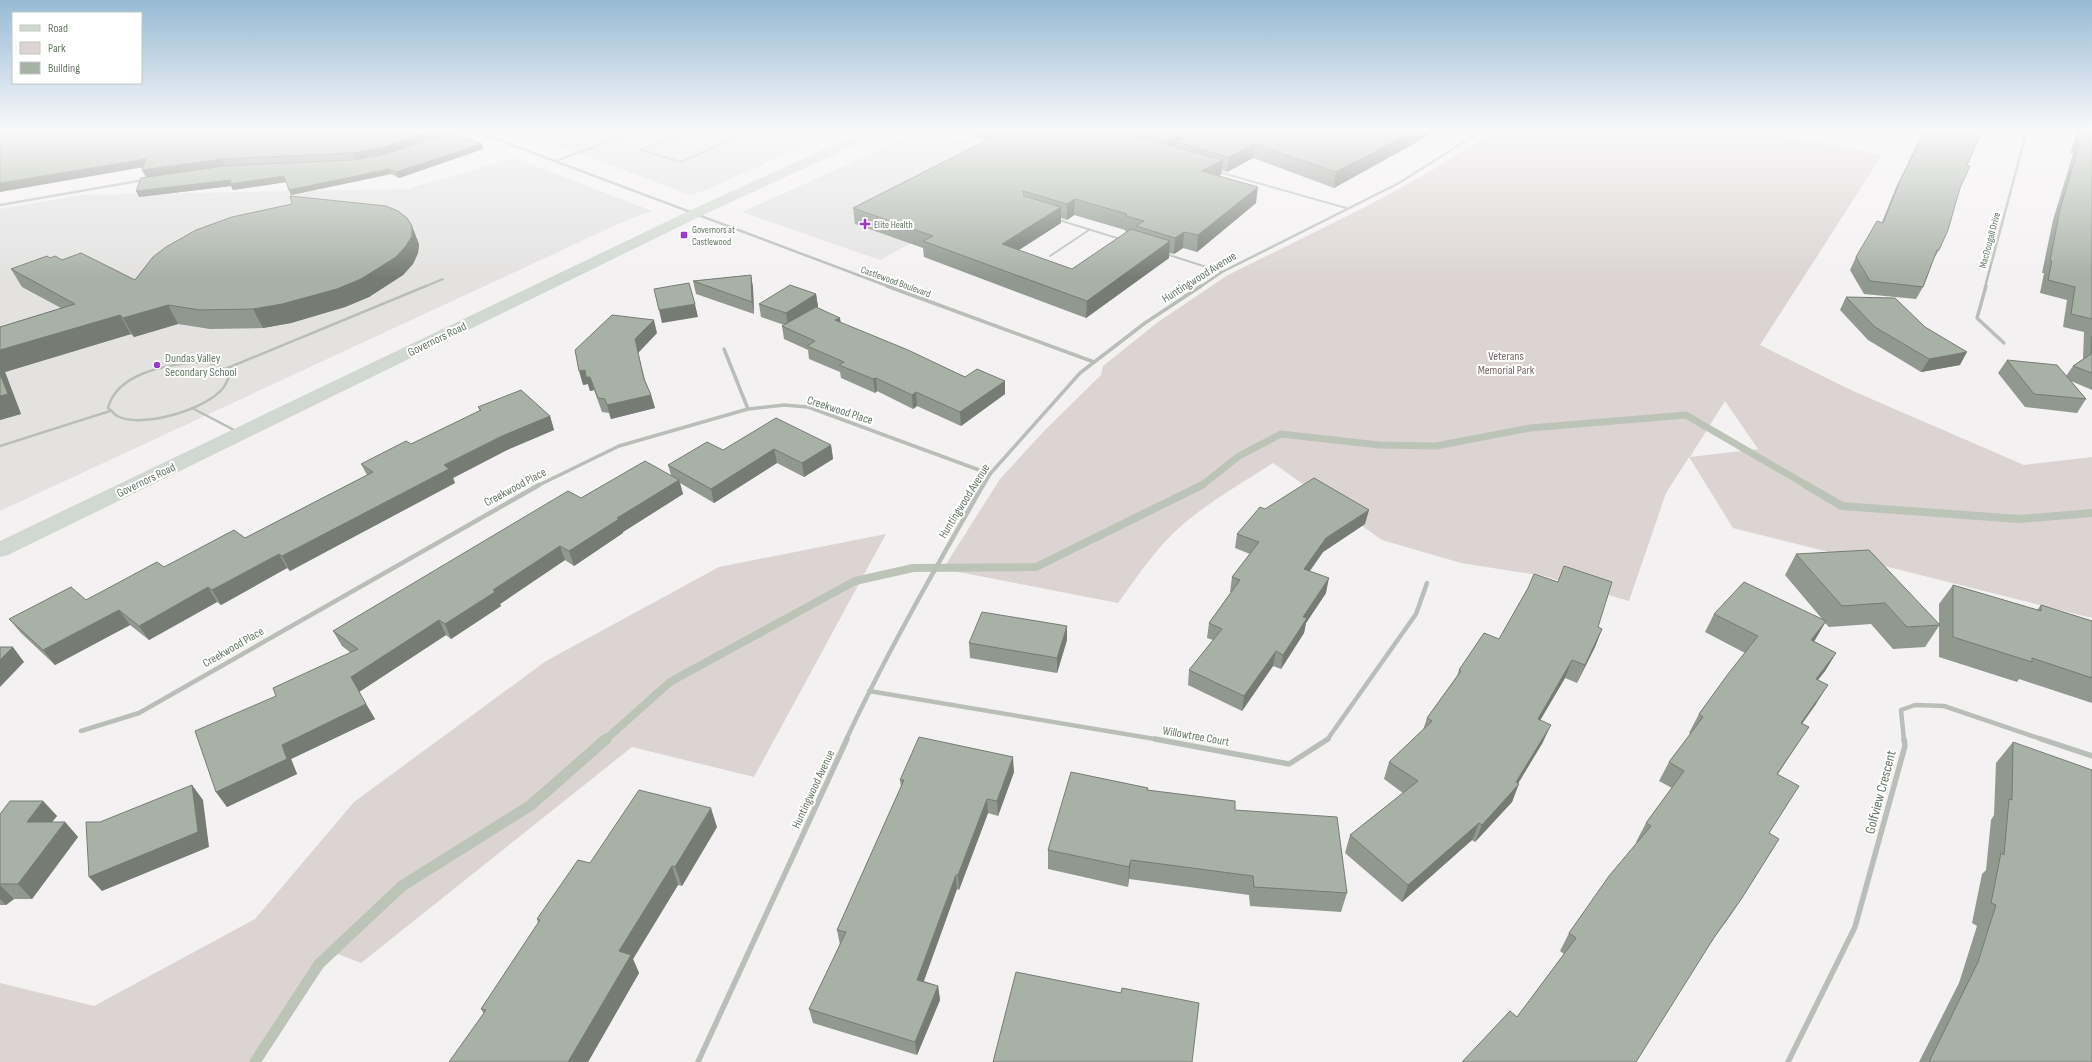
<svg xmlns="http://www.w3.org/2000/svg" width="2092" height="1062" viewBox="0 0 2092 1062" font-family="'Sofia Sans Condensed',sans-serif">
  <style>
    .built { fill: #e3e2e1 }
    .green { fill: #dbd4d3; fill-rule: evenodd }
    .lines { fill: none; stroke-linecap: round; stroke-linejoin: round }
    .stream-far2 { stroke: #bcc4b7; stroke-width: 7 }
    .stream-far1 { stroke: #bcc4b7; stroke-width: 8 }
    .stream { stroke: #bcc4b7; stroke-width: 11 }
    .service-far1 { stroke: #b9bfb8; stroke-width: 2 }
    .service { stroke: #b9bfb8; stroke-width: 2.5 }
    .minor-far3 { stroke: #b9bfb8; stroke-width: 2.5 }
    .minor-far2 { stroke: #b9bfb8; stroke-width: 3.5 }
    .minor-far1 { stroke: #b9bfb8; stroke-width: 4.5 }
    .minor { stroke: #b9bfb8; stroke-width: 5.5 }
    .secondary { fill: #d1d8d1; fill-rule: evenodd }
    .wall { fill: #90988f; fill-rule: evenodd }
    .shaded-wall { fill: #767c74 }
    .building { fill: #a8b1a6; stroke: #767c74 }
    .poi-dot { fill: #983bcb; stroke: #fff; stroke-width: 1.5 }
    .labels { text-anchor: middle; stroke-width: 4; stroke-linejoin: round; paint-order: stroke }
    .far-poi-label { font-size: 10px; fill: #667964; stroke: #fff; text-anchor: start }
    .far-street-label { font-size: 10px; fill: #667964; stroke: #fff }
    .street-label { font-size: 12px; fill: #667964; stroke: #fff }
    .park-label { font-size: 12px; fill: #776965; stroke: #fff }
    .poi-label { font-size: 12px; fill: #667964; stroke: #fff; text-anchor: start }
    .near-street-label { font-size: 14px; fill: #667964; stroke: #fff }
  </style>
  <rect width="100%" height="100%" fill="#f4f1f3"/>
  <g class="built">
    <polygon points="514,130 837,130 704,191 691,195"/>
    <polygon points="924,130 1053,166 880,260 742,212"/>
    <polygon points="515,158 652,211 629,219 0,511 0,209 80,195 407,189"/>
  </g>
  <g class="green">
    <path d="M1496,130H1759L1882,155L1760,345L1853,391L2024,465L2092,457V618L1733,528L1689,457L1666,493L1629,601L1544,576L1461,563L1382,540L1273,463C1242,483 1208,502 1180,527C1156,548 1137,577 1118,603L943,569L1000,479L1045,430L1101,375L1103,366L1158,322L1228,275L1367,206L1424,175ZM1725,401L1758,449L1690,457Z"/>
    <polygon points="886,534 754,777 632,747 361,963 330,951 300,991 255,1062 0,1062 0,983 94,1006 255,919 354,802 546,661 719,567"/>
  </g>
  <g class="lines">
    <polyline class="stream-far2" points="1201,486 1239,456 1281,434 1379,445 1436,446 1530,428 1686,415 1808,486"/>
    <g class="stream-far1">
      <polyline points="1806,485 1842,506 2019,519 2092,513"/>
      <polyline points="605,740 670,682 855,581 913,568 1036,567 1202,485"/>
    </g>
    <polyline class="stream" points="255,1062 319,964 402,886 531,805 606,739"/>
    <g class="service-far1">
      <polyline points="604,130 626,135"/>
      <polyline points="691,130 641,150 681,162 752,130"/>
      <polyline points="555,161 641,130"/>
      <polyline points="1219,172 1346,208"/>
      <polyline points="1059,220 1120,239"/>
      <polyline points="1166,254 1222,272"/>
      <polyline points="1050,256 1089,230"/>
      <polyline points="424,287 443,279"/>
    </g>
    <g class="service">
      <path d="M197,362C210,363 224,363 229,377C227,380 226,385 223,388C207,409 142,429 117,416C114,414 111,410 108,408C117,373 166,365 197,362Z"/>
      <polyline points="225,369 426,286"/>
      <polyline points="192,408 236,431"/>
      <polyline points="0,446 110,411"/>
    </g>
    <g class="minor-far3">
      <polyline points="472,130 890,287"/>
      <polyline points="451,135 466,130"/>
      <polyline points="0,205 144,180"/>
      <polyline points="1200,287 1222,272 1399,183 1483,130"/>
      <polyline points="1985,287 2027,130"/>
    </g>
    <g class="minor-far2">
      <polyline points="887,286 1094,362"/>
      <polyline points="1986,286 1977,318 2004,343"/>
      <polyline points="724,349 748,409"/>
      <polyline points="537,486 619,446 748,409 784,405 808,407 990,474"/>
      <polyline points="983,486 990,474 1080,373 1145,323 1201,286"/>
    </g>
    <g class="minor-far1">
      <polyline points="869,691 1161,740"/>
      <polyline points="81,731 139,713 539,485"/>
      <path d="M846,740C887,652 935,569 983,485"/>
      <polyline points="1327,740 1416,614 1427,583"/>
      <polyline points="1904,740 1901,710 1915,705 1944,706 2044,740"/>
    </g>
    <g class="minor">
      <polyline points="1155,739 1289,764 1328,739"/>
      <polyline points="2041,739 2092,756"/>
      <polyline points="698,1062 847,739"/>
      <polyline points="1788,1062 1855,927 1905,746 1904,739"/>
    </g>
    <polygon class="secondary" points="865,130 881,130 880,133 699,217 8,555 0,557 0,541 689,211"/>
  </g>
  <g class="wall">
    <polygon points="0,130 27,130 26,135 60,130 443,130 444,134 482,144 483,149 399,178 391,174 291,195 286,182 233,190 231,186 139,197 146,177 142,170 143,168"/>
    <path d="M976,130H1436L1415,143L1334,188L1253,158L1227,172L1222,170L1221,175L1219,176L1256,203L1197,252L1183,248L1174,254L1169,253V258L1086,318L924,257L923,248L855,224L853,208L987,141L976,137ZM1074,215L1125,230V231L1127,232L1072,269L1019,250L1061,223V218L1067,220Z"/>
    <polygon points="1814,130 1862,130 1859,132 1815,131"/>
    <polygon points="2078,130 2092,130 2092,390 2071,381 2086,399 2077,413 2025,407 1998,373 2007,360 2066,376 2073,366 2083,359 2084,332 2063,327 2067,300 2040,293 2044,273 2042,273 2053,220 2073,154 2070,153"/>
    <polygon points="1914,151 1967,165 1960,188 1939,250 1932,262 1923,287 1916,299 1864,294 1850,270 1856,257 1882,222 1896,187 1909,162 1908,162"/>
    <polygon points="419,244 418,253 413,264 403,275 369,297 345,307 291,323 263,328 210,329 178,324 134,337 131,334 5,372 21,414 0,420 0,327 61,308 22,287 11,269 50,258 62,260 135,280"/>
    <polygon points="751,275 753,288 754,314 696,294 693,281"/>
    <polygon points="816,294 818,307 817,308 841,323 1005,394 961,426 917,406 913,409 877,391 875,393 841,378 840,372 809,359 808,350 784,339 782,326 784,325 761,317 759,304"/>
    <polygon points="1846,297 1960,365 1921,372 1868,340 1840,310"/>
    <polygon points="657,333 638,353 645,380 651,395 655,408 611,419 609,413 602,412 594,390 590,391 588,384 583,385"/>
    <polygon points="478,407 550,416 554,430 507,450 453,478 455,483 355,536 290,571 287,568 221,605 217,602 149,640 130,625 55,665 21,633 9,619 86,600 164,567 245,538 367,475 361,464 411,444 480,411"/>
    <polygon points="831,445 833,459 804,477 777,463 714,503 680,483 683,494 623,532 623,533 574,566 565,560 500,604 501,606 451,639 446,635 359,692 375,719 291,759 297,774 227,807 216,792 276,696 351,653 342,646 333,631 581,498 671,475 668,465 723,450"/>
    <polygon points="1265,509 1365,524 1323,552 1310,571 1326,593 1306,623 1304,633 1281,669 1273,666 1242,711 1188,685 1189,670 1213,640 1207,638 1209,623 1231,592 1230,592 1232,577 1250,554 1235,548 1237,534"/>
    <polygon points="1796,554 1939,624 1939,604 1953,585 2037,610 2041,605 2092,621 2092,703 2019,679 2017,682 1939,657 1939,626 1925,647 1893,649 1871,624 1829,627 1825,623 1814,641 1836,653 1825,671 1818,680 1816,704 1802,723 1797,745 1778,774 1769,833 1730,916 1517,1017 1564,954 1560,951 1569,933 1637,842 1636,842 1646,823 1672,788 1659,781 1669,762 1691,734 1689,733 1699,714 1745,653 1705,632 1714,614 1823,620 1785,575"/>
    <polygon points="1528,588 1598,627 1602,629 1595,647 1577,683 1565,678 1540,720 1543,742 1518,784 1512,802 1475,842 1472,840 1402,902 1345,853 1350,835 1403,793 1384,779 1389,762 1423,730 1427,718 1457,676 1459,670 1499,639"/>
    <polygon points="1067,640 1057,673 970,658 969,643"/>
    <polygon points="2013,742 2092,1062 1919,1062 1959,983 1977,926 1972,923 1982,874 1986,870 1991,820 1994,815 1996,763"/>
    <polygon points="1014,772 998,816 988,813 959,890 957,889 924,981 938,986 940,1000 917,1055 813,1023 809,1009 840,945 837,930 901,787 900,780"/>
    <polygon points="1147,790 1235,810 1347,893 1341,912 1250,906 1249,895 1129,879 1128,887 1048,869 1048,850"/>
    <polygon points="43,801 57,816 52,822 65,822 78,837 32,899 14,899 6,905 0,905 0,814"/>
    <polygon points="717,827 682,886 678,885 633,959 639,973 588,1062 449,1062 484,1014 481,1009 538,923 537,919 590,863"/>
  </g>
  <g class="shaded-wall">
    <polygon points="22,130 27,130 25,143 21,136"/>
    <polygon points="435,130 443,130 444,135 387,154 355,160 352,153"/>
    <polygon points="1187,130 1212,130 1175,142 1174,151 1167,155 1168,140"/>
    <polygon points="1416,130 1436,130 1415,143 1334,188 1336,172"/>
    <polygon points="482,144 483,149 399,178 396,172"/>
    <polygon points="1255,144 1253,158 1227,172 1229,157"/>
    <polygon points="146,159 150,166 0,192 0,183"/>
    <polygon points="222,159 226,166 146,177 142,170"/>
    <polygon points="1223,160 1221,175 1200,186 1201,171"/>
    <polygon points="389,169 391,174 291,195 289,190"/>
    <polygon points="284,176 287,182 233,190 231,186 139,197 136,191 231,180"/>
    <polygon points="1258,187 1256,203 1197,252 1198,235"/>
    <polygon points="1075,199 1074,215 1067,220 1067,204"/>
    <polygon points="1061,207 1061,223 1003,260 1002,244"/>
    <polygon points="412,226 419,244 418,253 413,264 403,275 369,297 345,307 291,323 263,328 253,309"/>
    <polygon points="1184,232 1183,248 1174,254 1175,238"/>
    <polygon points="1170,241 1169,258 1086,318 1087,301"/>
    <polygon points="751,275 753,288 754,314 752,302"/>
    <polygon points="816,294 818,307 788,326 786,313"/>
    <polygon points="695,304 698,317 662,323 659,310"/>
    <polygon points="168,305 178,324 134,337 123,318"/>
    <polygon points="120,315 131,334 5,372 21,414 0,420 0,350"/>
    <polygon points="840,318 842,330 835,320"/>
    <polygon points="654,320 657,333 638,353 635,339"/>
    <polygon points="1967,352 1960,365 1921,372 1929,359"/>
    <polygon points="585,370 590,377 594,390 590,391 588,384 583,385 579,371"/>
    <polygon points="876,378 877,391 875,393 873,379"/>
    <polygon points="1005,381 1005,394 961,426 960,412"/>
    <polygon points="916,392 917,406 913,409 912,395"/>
    <polygon points="651,395 655,408 611,419 607,405"/>
    <polygon points="550,416 554,430 507,450 453,478 455,483 290,571 282,556 444,465 502,436"/>
    <polygon points="831,445 833,459 804,477 802,463"/>
    <polygon points="774,449 777,463 714,503 711,489"/>
    <polygon points="679,480 683,494 623,532 623,533 574,566 569,551 617,518"/>
    <polygon points="1369,510 1365,524 1323,552 1301,583 1304,569 1326,538"/>
    <polygon points="560,546 565,560 500,604 501,606 451,639 445,624 493,590"/>
    <polygon points="279,554 287,568 221,605 212,590"/>
    <polygon points="1329,578 1326,593 1306,623 1304,633 1281,669 1283,655 1303,617"/>
    <polygon points="208,587 217,602 149,640 139,626"/>
    <polygon points="119,610 130,625 55,665 43,650"/>
    <polygon points="439,620 446,635 359,692 351,677"/>
    <polygon points="1826,621 1815,640 1800,658 1811,640"/>
    <polygon points="1067,626 1067,640 1057,673 1057,658"/>
    <polygon points="1602,629 1595,647 1577,683 1585,665"/>
    <polygon points="13,647 24,662 0,687 0,660"/>
    <polygon points="1276,651 1273,666 1242,711 1244,696"/>
    <polygon points="1836,653 1825,671 1804,697 1816,679"/>
    <polygon points="1572,660 1565,678 1531,736 1538,719"/>
    <polygon points="1828,685 1816,704 1790,741 1801,723"/>
    <polygon points="366,704 375,719 291,759 297,774 227,807 216,792 282,745"/>
    <polygon points="1551,725 1543,742 1515,788 1519,784 1512,802 1475,842 1482,825 1516,782"/>
    <polygon points="1013,757 1014,772 998,816 997,801"/>
    <polygon points="192,785 203,800 209,847 102,891 89,877"/>
    <polygon points="987,799 988,813 959,890 958,875"/>
    <polygon points="43,801 57,816 40,837 27,822"/>
    <polygon points="711,808 717,827 682,886 675,867"/>
    <polygon points="65,822 78,837 32,899 18,884"/>
    <polygon points="1479,823 1472,840 1402,902 1408,885"/>
    <polygon points="1131,860 1129,879 1128,887 1129,867"/>
    <polygon points="672,866 678,885 633,959 639,973 588,1062 568,1062 619,951"/>
    <polygon points="956,875 957,889 919,994 917,980"/>
    <polygon points="0,885 14,899 6,905 0,899"/>
    <polygon points="1742,898 1730,916 1703,953 1715,936"/>
    <polygon points="938,986 940,1000 917,1055 915,1042"/>
  </g>
  <g class="building">
    <polygon points="0,130 22,130 21,136 60,130 435,130 384,147 352,153 222,159 142,170 146,159 0,183"/>
    <polygon points="999,130 1112,130 1223,160 1201,171 1258,187 1198,235 1184,232 1175,238 1136,226 1144,221 1126,216 1127,214 1075,199 1067,204 1023,191 1024,196 1061,207 1002,244 1072,269 1131,229 1170,241 1087,301 923,241 933,236 853,208 1005,131"/>
    <polygon points="1130,130 1187,130 1168,140"/>
    <polygon points="1197,130 1416,130 1336,172 1255,144 1229,157 1175,142"/>
    <polygon points="1925,130 1982,130 1967,165 1970,166 1960,188 1948,230 1939,250 1937,250 1923,287 1870,281 1856,257 1877,221 1883,223 1902,176 1915,151 1914,151"/>
    <polygon points="2080,130 2092,130 2092,319 2071,314 2075,287 2048,280 2052,261 2050,261 2060,209 2080,143 2076,142"/>
    <polygon points="451,132 482,144 396,172 389,169 289,190 284,176 230,184 231,180 136,191 141,178 224,166 353,160 387,154"/>
    <polygon points="290,196 386,206 398,211 407,218 412,226 412,236 406,246 396,257 361,279 337,289 282,304 253,309 200,310 168,305 123,318 120,315 0,350 0,327 75,304 11,269 47,256 50,258 55,256 62,260 81,253 135,280 153,257 166,247 196,230 232,217 292,204"/>
    <polygon points="751,275 752,302 693,281"/>
    <polygon points="689,283 695,304 659,310 654,289"/>
    <polygon points="790,285 816,294 786,313 759,304"/>
    <polygon points="1846,297 1895,298 1925,327 1967,352 1929,359 1875,327"/>
    <polygon points="816,307 840,318 835,320 908,350 965,377 977,369 1005,381 960,412 916,392 912,395 876,378 873,379 839,365 844,362 807,346 815,341 782,326"/>
    <polygon points="612,315 654,320 635,339 644,379 651,395 607,405 605,399 598,398 590,377 586,377 585,370 579,371 575,350"/>
    <polygon points="2092,336 2092,373 2073,366 2091,354"/>
    <polygon points="2007,360 2057,365 2086,399 2034,394"/>
    <polygon points="0,374 8,394 0,396"/>
    <polygon points="521,390 550,416 502,436 444,465 449,469 282,556 279,554 212,590 208,587 139,626 119,610 43,650 9,619 71,587 86,600 157,562 164,567 234,530 245,538 373,472 361,464 406,441 411,444 481,410 478,407"/>
    <polygon points="776,418 831,445 802,463 774,449 711,489 668,465 707,442 723,450"/>
    <polygon points="645,461 679,480 617,518 619,519 569,551 560,546 493,590 495,592 445,624 439,620 351,677 366,704 282,745 287,759 216,792 195,731 276,696 273,688 358,649 333,631 568,491 581,498"/>
    <polygon points="1314,478 1369,510 1326,538 1304,569 1329,578 1303,617 1307,618 1283,655 1276,651 1244,696 1189,670 1222,629 1209,623 1240,580 1232,577 1259,542 1237,534 1260,507 1265,509"/>
    <polygon points="1869,550 1940,625 1907,627 1885,603 1842,606 1796,554"/>
    <polygon points="1564,566 1612,582 1598,627 1602,629 1585,665 1572,660 1538,719 1551,725 1516,782 1519,784 1482,825 1479,823 1408,885 1350,835 1418,781 1389,762 1432,721 1427,718 1461,671 1459,670 1484,633 1499,639 1528,588 1534,574 1558,582"/>
    <polygon points="1744,582 1826,621 1811,640 1836,653 1816,679 1828,685 1801,723 1809,727 1777,774 1799,786 1769,833 1779,839 1742,898 1715,936 1636,1062 1462,1062 1510,1011 1517,1017 1576,938 1569,933 1609,876 1651,826 1646,823 1684,771 1669,762 1703,717 1699,714 1728,674 1758,636 1714,614"/>
    <polygon points="1953,585 2041,611 2041,605 2092,621 2092,678 2032,658 2032,662 1953,637"/>
    <polygon points="982,612 1067,626 1057,658 969,643"/>
    <polygon points="0,647 13,647 0,660"/>
    <polygon points="919,737 1013,757 997,801 987,799 958,875 956,875 917,980 938,986 915,1042 809,1009 846,932 837,930 904,780 900,780"/>
    <polygon points="2013,742 2092,770 2092,1062 1929,1062 1978,962 1996,905 1991,903 2001,853 2004,855 2009,799 2012,800"/>
    <polygon points="1071,772 1148,788 1147,790 1235,801 1235,810 1337,817 1347,893 1254,887 1253,876 1131,860 1129,867 1048,850"/>
    <polygon points="192,785 198,832 89,877 86,822 100,822"/>
    <polygon points="639,790 711,808 675,867 672,866 619,951 631,955 568,1062 449,1062 486,1010 481,1009 540,920 537,919 578,860 590,863"/>
    <polygon points="10,801 43,801 27,822 65,822 18,884 0,884 0,814"/>
    <polygon points="1016,972 1121,993 1122,988 1199,1003 1192,1062 993,1062"/>
  </g>
  <linearGradient id="sky" x2="0" y2="1"><stop stop-color="#96bad4"/><stop offset="0.47" stop-color="#faf9fa"/><stop offset="1" stop-color="#faf9fa" stop-opacity="0"/></linearGradient>
  <rect width="2092" height="278" fill="url(#sky)"/>
  <g class="poi-dot">
    <path d="M863 218h4v4h4v4h-4v4h-4v-4h-4v-4h4z"/>
    <rect x="680" y="231" width="8" height="8" rx="2"/>
    <circle cx="157" cy="365" r="4"/>
  </g>
  <g class="labels">
    <g class="far-poi-label">
      <text x="874" y="228">Elite Health</text>
      <text x="692" y="233">Governors at<tspan x="692" dy="12">Castlewood</tspan></text>
    </g>
    <g class="far-street-label">
      <text transform="translate(1989 240) rotate(-75)" y="4">MacDougall Drive</text>
      <text transform="translate(896 281) rotate(20)" y="4">Castlewood Boulevard</text>
    </g>
    <g class="street-label">
      <text transform="translate(1199 277) rotate(-32)" y="4">Huntingwood Avenue</text>
      <text transform="translate(437 339) rotate(-26)" y="4">Governors Road</text>
      <text transform="translate(840 410) rotate(18)" y="4">Creekwood Place</text>
      <text transform="translate(146 480) rotate(-26)" y="4">Governors Road</text>
      <text transform="translate(515 487) rotate(-28)" y="4">Creekwood Place</text>
      <text transform="translate(964 501) rotate(-58)" y="4">Huntingwood Avenue</text>
      <text transform="translate(233 647) rotate(-30)" y="4">Creekwood Place</text>
      <text transform="translate(1196 736) rotate(10)" y="4">Willowtree Court</text>
      <text transform="translate(813 789) rotate(-65)" y="4">Huntingwood Avenue</text>
    </g>
    <g class="park-label">
      <text x="1506" y="360">Veterans<tspan x="1506" dy="14">Memorial Park</tspan></text>
    </g>
    <g class="poi-label">
      <text x="165" y="362">Dundas Valley<tspan x="165" dy="14">Secondary School</tspan></text>
    </g>
    <g class="near-street-label">
      <text transform="translate(1880 792) rotate(-75)" y="5">Golfview Crescent</text>
    </g>
  </g>
  <rect x="12" y="12" width="130" height="72" fill="#ffffff" stroke="#c2c9c1"/>
  <rect x="20" y="25" width="20" height="6" fill="#d1d8d1" stroke="#c2c9c1"/>
  <text x="48" y="32" font-size="12" fill="#667964">Road</text>
  <rect x="20" y="42" width="20" height="12" fill="#dbd4d3" stroke="#c2c9c1"/>
  <text x="48" y="52" font-size="12" fill="#667964">Park</text>
  <rect x="20" y="62" width="20" height="12" fill="#a8b1a6" stroke="#c2c9c1"/>
  <text x="48" y="72" font-size="12" fill="#667964">Building</text>
</svg>
